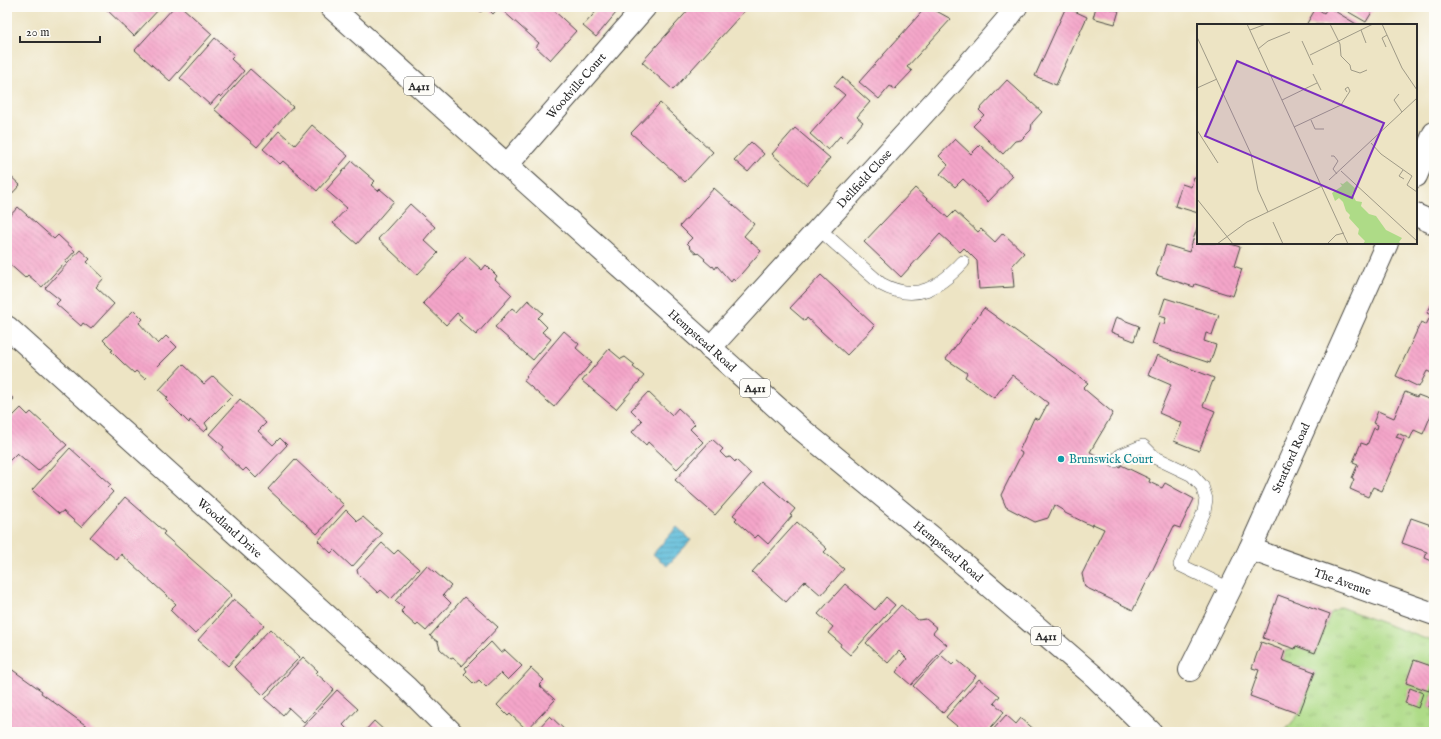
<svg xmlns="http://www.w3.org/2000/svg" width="1441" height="739" viewBox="0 0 1441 739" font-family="'IM FELL English',serif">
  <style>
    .grass { fill: url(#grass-tufts); stroke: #6c8359 }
    .water { fill: url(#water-rules); stroke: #437382 }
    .building { fill: url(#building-back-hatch) }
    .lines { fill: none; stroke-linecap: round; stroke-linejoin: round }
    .service-casing { stroke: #484742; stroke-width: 14 }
    .minor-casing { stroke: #484742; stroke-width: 24 }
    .primary-casing { stroke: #484742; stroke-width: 24 }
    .service { stroke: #fff; stroke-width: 13 }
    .minor { stroke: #fff; stroke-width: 22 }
    .primary { stroke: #fff; stroke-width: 22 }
    .culture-dot { fill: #0f9aa8; stroke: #fdfcf7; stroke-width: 1.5 }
    .labels { text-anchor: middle; stroke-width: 4; stroke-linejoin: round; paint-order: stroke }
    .shield { fill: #fdfcf7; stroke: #6a6a68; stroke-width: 1 }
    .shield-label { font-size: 11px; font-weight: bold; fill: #2b2b2b }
    .street-label { font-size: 12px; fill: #2b2b2b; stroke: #fdfcf7 }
    .culture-label { font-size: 12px; fill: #0d838f; stroke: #fdfcf7; text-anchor: start }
    .inset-road { fill: none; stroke: #9f9a87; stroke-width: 1 }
    .view { fill: #7b2cbf; fill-opacity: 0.15; stroke: #7b2cbf; stroke-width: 2 }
    .inset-edge { fill: none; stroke: #2b2b2b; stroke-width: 2 }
  </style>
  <defs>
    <pattern id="grass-tufts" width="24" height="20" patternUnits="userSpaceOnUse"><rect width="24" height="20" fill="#aedb87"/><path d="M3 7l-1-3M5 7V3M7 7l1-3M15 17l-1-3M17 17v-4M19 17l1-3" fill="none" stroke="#96bc75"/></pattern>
    <pattern id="water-rules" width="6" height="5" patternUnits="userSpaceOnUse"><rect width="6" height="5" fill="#5bbbd9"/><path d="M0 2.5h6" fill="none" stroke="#4b98b0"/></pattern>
    <pattern id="building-back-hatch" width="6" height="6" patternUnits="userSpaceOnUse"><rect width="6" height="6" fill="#f4a5c9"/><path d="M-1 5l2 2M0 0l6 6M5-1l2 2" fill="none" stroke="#d18ead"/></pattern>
  </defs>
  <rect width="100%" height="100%" fill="#fdfcf7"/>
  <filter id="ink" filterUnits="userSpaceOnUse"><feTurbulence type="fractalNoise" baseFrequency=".025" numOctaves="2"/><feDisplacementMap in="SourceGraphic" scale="8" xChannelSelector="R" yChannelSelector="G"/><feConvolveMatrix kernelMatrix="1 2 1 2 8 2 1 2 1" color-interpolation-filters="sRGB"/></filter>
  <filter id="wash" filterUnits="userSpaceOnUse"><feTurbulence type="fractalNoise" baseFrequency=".012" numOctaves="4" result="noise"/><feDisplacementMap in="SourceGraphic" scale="16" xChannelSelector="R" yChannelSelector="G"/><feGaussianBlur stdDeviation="0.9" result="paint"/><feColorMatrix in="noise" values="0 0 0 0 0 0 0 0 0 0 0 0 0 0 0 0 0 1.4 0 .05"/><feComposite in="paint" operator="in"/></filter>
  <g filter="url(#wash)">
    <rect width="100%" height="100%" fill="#ede4c4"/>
    <polygon class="grass" points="1340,607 1434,642 1434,691 1428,707 1434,709 1434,732 1284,732 1299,714 1315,672 1282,660 1285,651 1295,649 1296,646 1315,653 1330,614"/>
    <polygon class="water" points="677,527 691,540 667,566 653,554"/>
    <g id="blocks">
      <g class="building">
        <polygon points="104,7 161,7 134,36"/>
        <polygon points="174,7 182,7 212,34 170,81 135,50"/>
        <polygon points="476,7 499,7 493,14 486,7 481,12"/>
        <polygon points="504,7 550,7 576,31 550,60 536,47 539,43 502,10"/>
        <polygon points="600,7 621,7 596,37 583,26"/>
        <polygon points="691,7 748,7 673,90 642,62"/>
        <polygon points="926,7 929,7 951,19 907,67 912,71 895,89 890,86 879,99 859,82"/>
        <polygon points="1066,7 1087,17 1056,85 1035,76"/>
        <polygon points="1096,7 1105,7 1119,11 1115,24 1093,18"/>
        <polygon points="1328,7 1358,25 1306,25 1316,8 1324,13"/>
        <polygon points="1340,7 1375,7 1366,22"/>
        <polygon points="215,38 235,55 231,59 244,71 221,97 219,95 210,105 180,78"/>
        <polygon points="250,69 293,107 257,147 214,109"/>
        <polygon points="842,77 870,102 857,117 863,122 846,142 840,136 828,150 810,134 845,95 834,86"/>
        <polygon points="1007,80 1042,112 1032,123 1031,130 1021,140 1015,141 1003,154 973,126 984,115 979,110"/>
        <polygon points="660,103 713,152 685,182 631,133"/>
        <polygon points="312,125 348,156 317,191 283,161 280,164 263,149 279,131 295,145"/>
        <polygon points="795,128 830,158 807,185 772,154"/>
        <polygon points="955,139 971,154 980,145 1013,176 988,202 963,179 955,187 940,174 948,165 939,156"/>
        <polygon points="751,142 764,154 748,172 734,160"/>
        <polygon points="352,161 375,181 371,185 378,191 380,189 394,201 357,244 333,223 347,208 326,190"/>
        <polygon points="7,173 20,185 7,199"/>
        <polygon points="1194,177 1198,178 1198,213 1175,206 1182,184 1191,187"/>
        <polygon points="714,188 754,224 744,236 761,251 735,281 733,279 731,282 717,266 715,269 713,266 712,267 704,260 705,259 698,253 697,254 689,247 690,246 687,243 692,238 680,226"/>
        <polygon points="915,188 948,218 955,211 978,232 981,229 995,242 1003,233 1024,253 1012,266 1014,287 979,289 977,261 964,248 960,252 940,234 901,277 864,242"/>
        <polygon points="410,204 435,227 424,240 438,253 417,275 378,239"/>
        <polygon points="18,207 54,239 58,235 75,251 42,287 28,275 25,278 7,262 7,219"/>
        <polygon points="1198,225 1198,243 1228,243 1240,247 1234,266 1242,269 1233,296 1195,284 1194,287 1156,275 1166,245 1189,252"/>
        <polygon points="80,250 90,259 87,262 104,278 96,287 114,304 91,329 83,323 81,326 56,304 60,300 45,288"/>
        <polygon points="467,256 482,270 486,265 497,276 495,279 512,295 476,335 459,320 462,317 457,313 446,325 423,303"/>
        <polygon points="821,275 875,326 847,355 807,318 805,321 790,308"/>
        <polygon points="1165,298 1219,315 1212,335 1206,333 1204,341 1216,345 1210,363 1152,344 1159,323 1164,324 1166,318 1159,316"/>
        <polygon points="528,300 543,313 538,318 547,327 542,332 551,339 533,360 495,327 512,308 517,312"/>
        <polygon points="1433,302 1434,302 1434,374 1427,371 1419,387 1396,376 1421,322 1426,325 1431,315 1427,313"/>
        <polygon points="984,308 1088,383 1083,388 1113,413 1090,452 1120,467 1121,465 1150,479 1149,482 1162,488 1165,483 1194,499 1180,528 1174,526 1133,610 1085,587 1082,574 1104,529 1093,524 1092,526 1065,513 1064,511 1054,505 1048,518 1035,522 1006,507 1001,495 1022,453 1019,451 1034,418 1039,420 1048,403 1012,375 994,398 965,377 967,373 946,359"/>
        <polygon points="134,310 143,319 139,323 158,344 166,336 177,347 145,379 136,371 134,373 123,363 111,351 113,350 103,340"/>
        <polygon points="1116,317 1139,326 1134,341 1111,332"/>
        <polygon points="564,331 579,344 576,348 592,362 554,407 524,381 527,377 526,376"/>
        <polygon points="609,349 621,359 625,357 635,365 633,367 644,376 616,409 582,381"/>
        <polygon points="1157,355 1214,378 1203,406 1215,411 1199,451 1174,441 1182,423 1159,413 1171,385 1148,375"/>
        <polygon points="183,364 204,384 213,376 233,395 205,423 208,428 204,432 190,420 189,423 166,400 168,398 159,390"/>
        <polygon points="648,392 672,415 678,408 695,424 690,429 703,442 677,469 648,442 646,445 632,432 642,421 631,410"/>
        <polygon points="1405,392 1417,397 1418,395 1434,401 1434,408 1423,434 1414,430 1410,439 1398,433 1396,437 1404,440 1382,491 1373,487 1368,497 1350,489 1354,479 1352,478 1358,464 1353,462 1361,443 1367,445 1374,428 1377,429 1378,425 1373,423 1378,411 1394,418"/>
        <polygon points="7,393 14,399 7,406"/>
        <polygon points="240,399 266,423 258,431 273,445 280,438 287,445 256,478 246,468 243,471 231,460 222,450 224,447 209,434"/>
        <polygon points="21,408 28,415 31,412 67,445 38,471 17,453 7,463 7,415 9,413 12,417"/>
        <polygon points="712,439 723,449 720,452 726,458 730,457 735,462 736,460 751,474 715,515 675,480"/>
        <polygon points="70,448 111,485 108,487 113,492 81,527 63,511 59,514 32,490"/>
        <polygon points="295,459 344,505 317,534 268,489"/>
        <polygon points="763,481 795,509 790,515 792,516 768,544 758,535 755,538 735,520 737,518 733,515"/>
        <polygon points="125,497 165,532 163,534 232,595 195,634 170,610 176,604 121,554 117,560 90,537"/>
        <polygon points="346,510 357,521 363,517 382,534 352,567 334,550 331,553 318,541"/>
        <polygon points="1411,518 1434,526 1434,562 1425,558 1427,552 1402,543"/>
        <polygon points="797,522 827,549 824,552 844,569 821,595 805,581 786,602 752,572"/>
        <polygon points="382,543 394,554 398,550 419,569 391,599 381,590 378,593 358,574 357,570"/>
        <polygon points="427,565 451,586 443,595 451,603 426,631 418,624 416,626 404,615 404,614 401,611 404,608 395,601"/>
        <polygon points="845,584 875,610 886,597 895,605 850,655 840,646 841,644 828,633 833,627 818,614"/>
        <polygon points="1278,595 1330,614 1315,653 1296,646 1295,649 1263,638"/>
        <polygon points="464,597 498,627 462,666 453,658 451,659 440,649 438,642 430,636"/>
        <polygon points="234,599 264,625 228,666 198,640"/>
        <polygon points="901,605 918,620 926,619 937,628 933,633 947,645 911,685 896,672 907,659 899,651 888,663 866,643"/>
        <polygon points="270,629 300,657 263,695 234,667"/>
        <polygon points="491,642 501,653 505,650 522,666 508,680 501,673 486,687 479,680 474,684 464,674 467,671 465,668"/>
        <polygon points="1261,642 1285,651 1282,660 1315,672 1299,714 1250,696 1259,670 1252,668"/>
        <polygon points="941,655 952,665 957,660 976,676 943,713 913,686"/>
        <polygon points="303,657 318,671 316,673 334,689 304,722 289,708 283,715 265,699"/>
        <polygon points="1414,660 1434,667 1434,677 1429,691 1406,683"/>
        <polygon points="7,666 42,691 41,693 95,732 11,732 7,729"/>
        <polygon points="531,668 544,680 539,685 555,700 527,730 510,714 508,716 497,705"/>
        <polygon points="979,679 1000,696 994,703 1004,712 987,732 964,732 946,717"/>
        <polygon points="1410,688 1423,693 1418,708 1405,703"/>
        <polygon points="337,690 358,709 343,725 350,732 300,732 299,731"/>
        <polygon points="1434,691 1434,709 1428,707"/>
        <polygon points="1006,715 1016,724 1021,718 1037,732 991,732"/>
        <polygon points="550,716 567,732 535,732"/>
        <polygon points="374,721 386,732 364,732"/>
      </g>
    </g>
  </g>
  <g filter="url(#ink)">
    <use href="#blocks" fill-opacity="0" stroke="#484742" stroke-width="1"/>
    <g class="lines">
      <g class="service-casing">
        <g id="service">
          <path d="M819,229L881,284C916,303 939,288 963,262"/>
          <polyline points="1115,461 1121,455 1143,446 1154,457 1192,475 1202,486 1206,499 1204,512 1180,565 1230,589"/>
        </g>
      </g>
      <g class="minor-casing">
        <g id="minor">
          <path id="s1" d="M507,165L645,7"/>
          <polyline points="1416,176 1434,133"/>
          <polyline points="1416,215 1434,223"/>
          <path id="s2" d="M7,327L407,688L451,732"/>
          <path id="s3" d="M710,348L967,66L1005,22L1016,7"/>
          <path id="s4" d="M1250,549L1434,614"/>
          <path id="s5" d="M1190,670L1250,549L1387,243"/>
        </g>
      </g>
      <g class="primary-casing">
        <g id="primary">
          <path id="s6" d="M331,7L801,429L939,543L1095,677L1151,732"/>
        </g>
      </g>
      <use href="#service" class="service"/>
      <use href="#minor" class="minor"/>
      <use href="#primary" class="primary"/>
    </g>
  </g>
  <circle class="culture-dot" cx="1061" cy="459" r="4"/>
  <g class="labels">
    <g class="shield">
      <rect x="404" y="77" width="30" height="18" rx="3"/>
      <rect x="740" y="379" width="30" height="18" rx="3"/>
      <rect x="1031" y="627" width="30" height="18" rx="3"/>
    </g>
    <g class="shield-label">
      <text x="419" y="90">A411</text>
      <text x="755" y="392">A411</text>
      <text x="1046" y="640">A411</text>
    </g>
    <g class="street-label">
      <text dy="4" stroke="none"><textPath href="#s1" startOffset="105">Woodville Court</textPath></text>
      <text dy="4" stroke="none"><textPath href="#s3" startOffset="229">Dellfield Close</textPath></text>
      <text dy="4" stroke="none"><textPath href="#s6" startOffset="499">Hempstead Road</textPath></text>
      <text dy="4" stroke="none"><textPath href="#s5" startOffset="235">Stratford Road</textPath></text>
      <text dy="4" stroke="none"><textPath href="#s2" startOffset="300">Woodland Drive</textPath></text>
      <text dy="4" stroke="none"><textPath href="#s6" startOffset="823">Hempstead Road</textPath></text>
      <text dy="4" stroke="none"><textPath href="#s4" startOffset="98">The Avenue</textPath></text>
    </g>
    <g class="culture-label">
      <text x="1069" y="463">Brunswick Court</text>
    </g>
  </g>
  <g transform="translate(1197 24)">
    <rect width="220" height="220" fill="#ede4c4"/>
    <path d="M150,157L159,165L155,170L159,177L165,178L164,182L172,190L179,192L189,206L205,214L202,218L204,220H166L168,217L161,210L162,205L152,194L153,191L149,187L146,178L142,174L138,177L135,169L145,162L143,159L146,160Z" fill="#aedb87"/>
    <path class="inset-road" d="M50,0L151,220M133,0L143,20L144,32L153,41L154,46L163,49L170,46M185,0L205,44L220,66M53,6L69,0M164,6L169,19M0,13L54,130L61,166L71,188M105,17L116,41M189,23L185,14L190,11M61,25L71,17L93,8M113,31L176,0M116,50L124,66M0,64L20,55M202,70L197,76L205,88M85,76L120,59M114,96L118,105H127M97,103L144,81L153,67L151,63L148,65L150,68M0,106L21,139M174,119L184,130L215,152L210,161L220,168M134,132H137L141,137L136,145L140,150M206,146L202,152L207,155M144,147L220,217M132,156L220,74M0,175L36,220M76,198L86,220M20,220L50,198L125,162M130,220L139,211L147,209"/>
    <path class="view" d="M40,37L187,99L155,174L8,112Z"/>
    <rect width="220" height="220" class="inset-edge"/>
  </g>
  <rect width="1441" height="739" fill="none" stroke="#fdfcf7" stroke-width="24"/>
  <path d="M20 36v6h80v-6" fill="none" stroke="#2b2b2b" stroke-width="2"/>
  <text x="26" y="36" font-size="12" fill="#2b2b2b" stroke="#fdfcf7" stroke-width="3" paint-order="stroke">20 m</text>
</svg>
